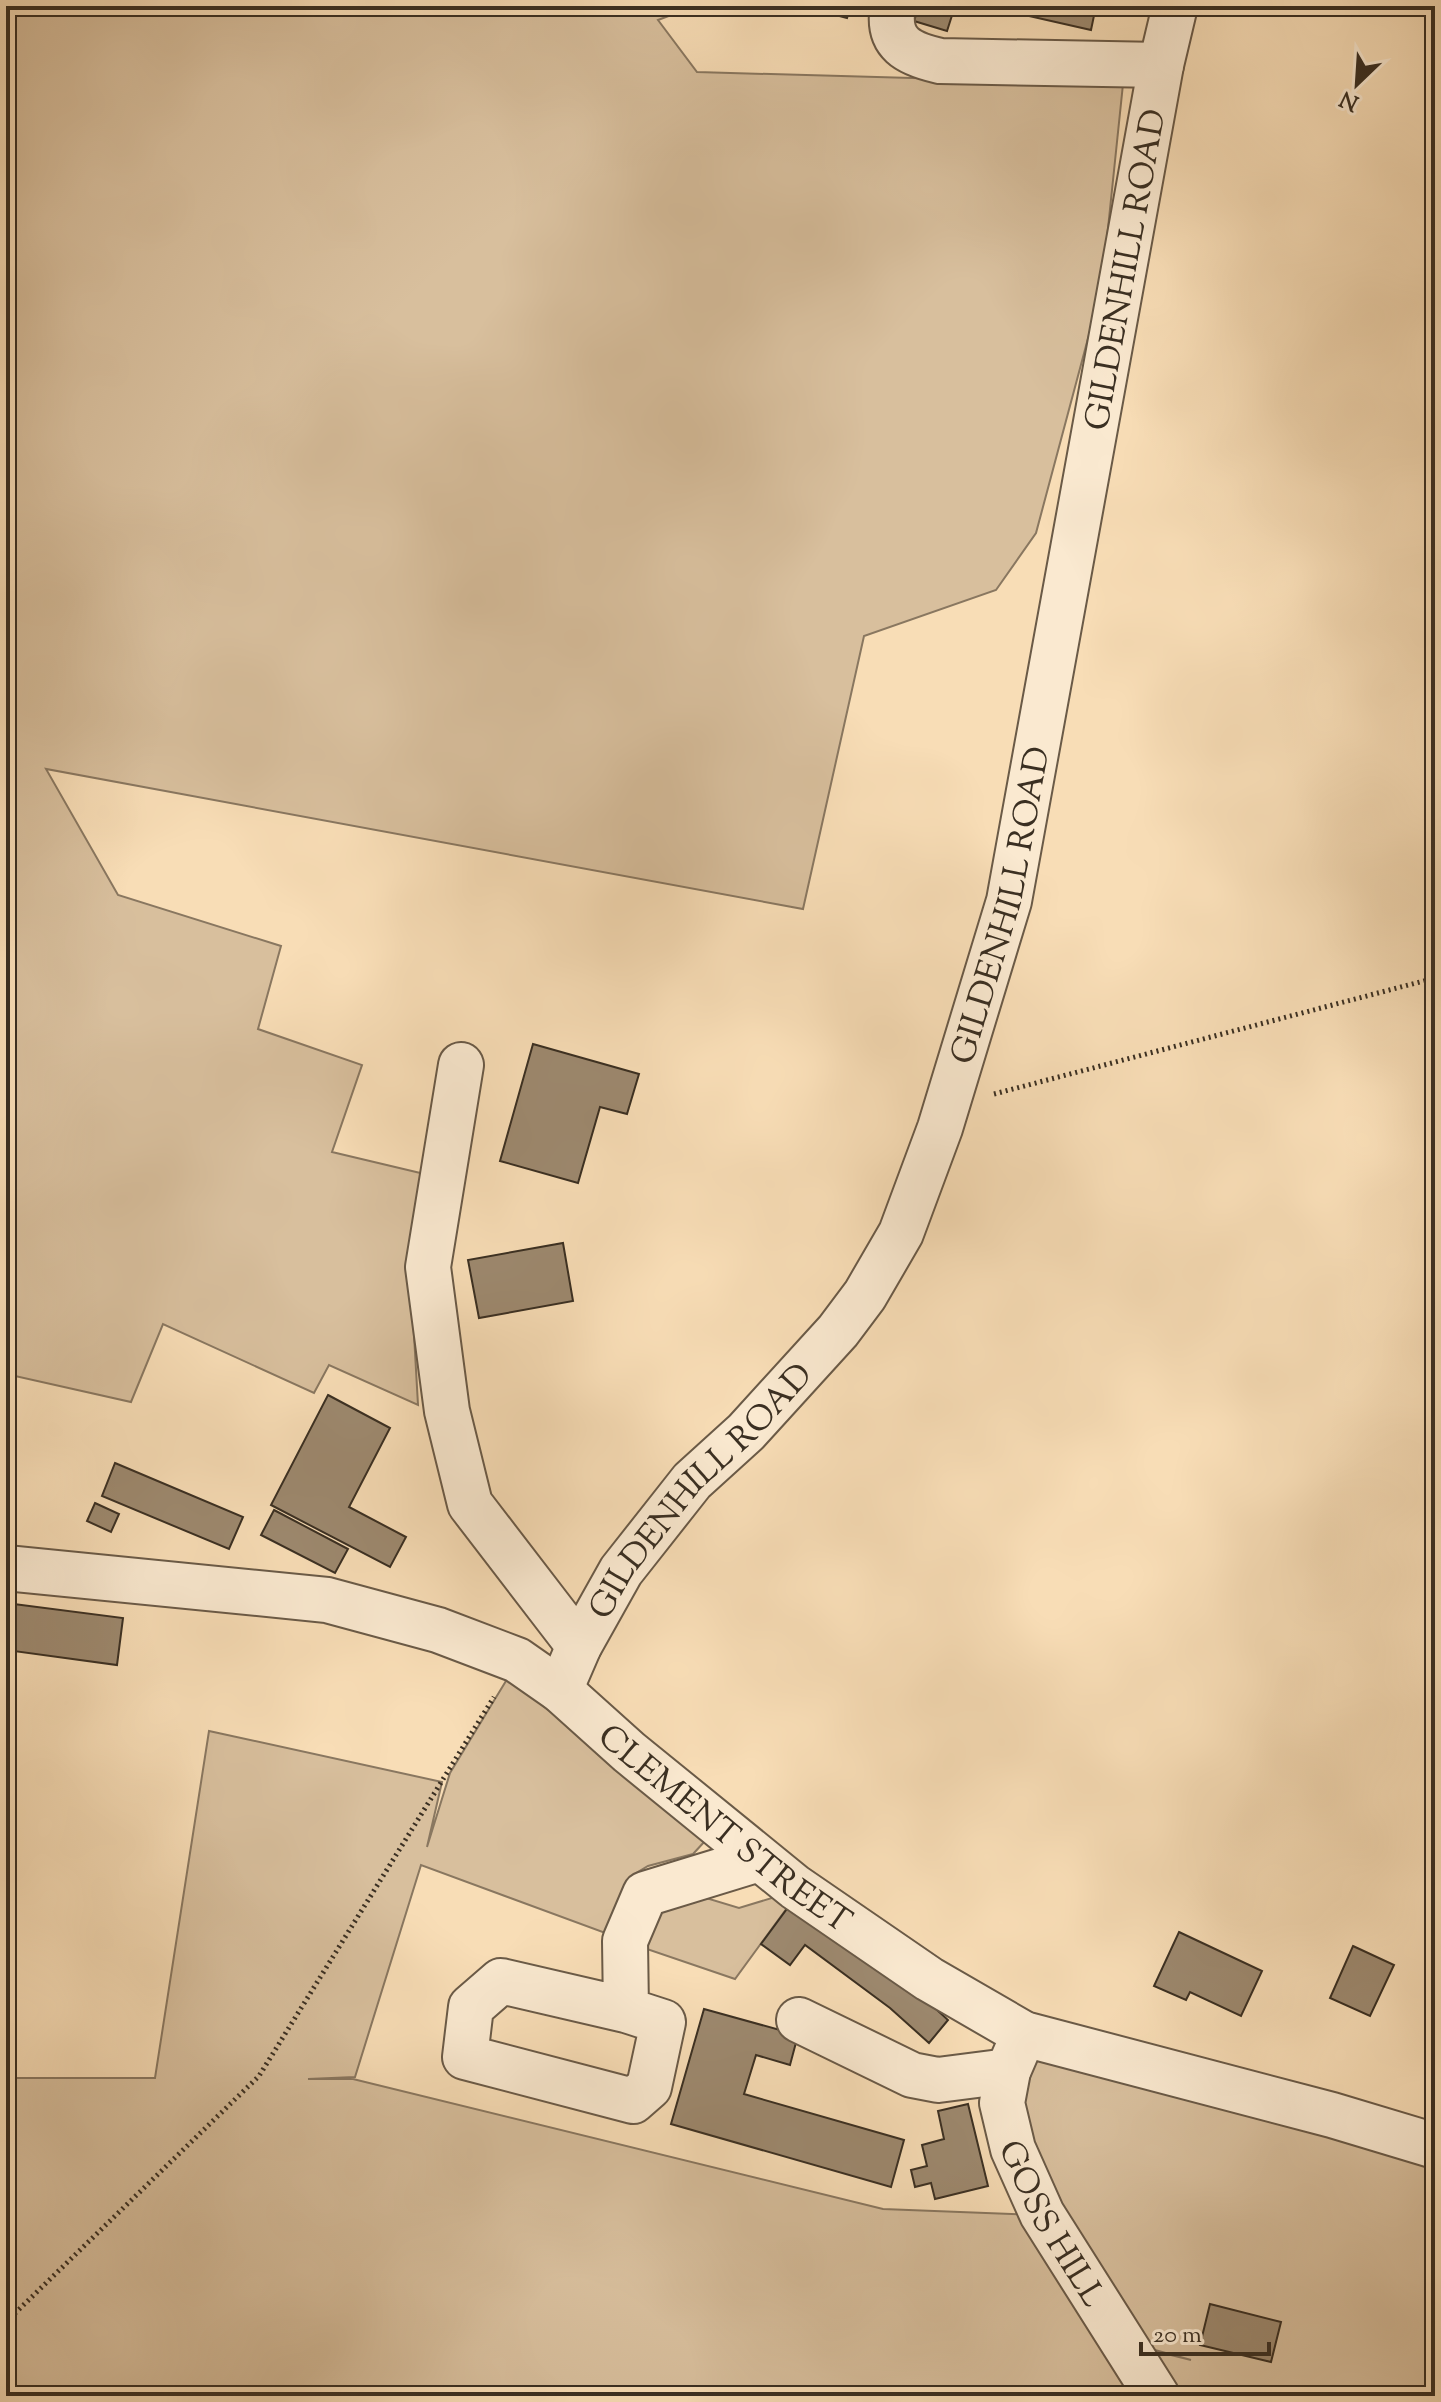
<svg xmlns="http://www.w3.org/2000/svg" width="1441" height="2402" viewBox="0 0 1441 2402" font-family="'Sorts Mill Goudy',serif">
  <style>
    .green { fill: #d8bf9d; stroke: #897760; stroke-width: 2 }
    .building { fill: #9d896f; stroke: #3a2f22; stroke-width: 2 }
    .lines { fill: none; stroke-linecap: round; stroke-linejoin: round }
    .minor-casing { stroke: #6a5a47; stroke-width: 48 }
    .path { stroke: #3a2f22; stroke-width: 5; stroke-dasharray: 2 4; stroke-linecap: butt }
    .minor { stroke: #fae9d0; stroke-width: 44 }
    .labels { text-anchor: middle; stroke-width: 8; stroke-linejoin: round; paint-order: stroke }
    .street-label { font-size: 34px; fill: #3a2f22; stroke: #fae9d0 }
  </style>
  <rect width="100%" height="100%" fill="#f8ddb6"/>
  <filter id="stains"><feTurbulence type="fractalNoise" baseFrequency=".0025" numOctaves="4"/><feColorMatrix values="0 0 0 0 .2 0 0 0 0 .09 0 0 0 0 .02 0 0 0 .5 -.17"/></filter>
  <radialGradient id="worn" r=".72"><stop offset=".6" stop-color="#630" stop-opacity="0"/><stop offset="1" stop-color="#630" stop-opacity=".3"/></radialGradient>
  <g class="green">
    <polygon points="6,6 695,6 658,20 697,72 1123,84 1102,286 1036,533 996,590 864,636 803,909 46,769 118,895 281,946 258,1029 362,1065 332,1152 433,1176 410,1264 418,1405 329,1365 314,1393 163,1324 131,1402 6,1374"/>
    <polygon points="509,1676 705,1841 693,1854 648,1866 633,1875 625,1886 608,1934 421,1865 355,2077 308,2079 353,2079 883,2209 1040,2215 1143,2396 6,2396 6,2078 155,2078 209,1731 442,1782 427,1847 450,1773"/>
    <polygon points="788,1893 795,1897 735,1979 638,1946 661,1907 693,1894 739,1908"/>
    <polygon points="1026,2036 1435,2148 1435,2396 1160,2396 1127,2344 1191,2360 1126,2342 1045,2215 1010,2072"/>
  </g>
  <g class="building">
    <polygon points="802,6 851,6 847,18"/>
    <polygon points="919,6 955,6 947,31 914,21"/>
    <polygon points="1031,6 1096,6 1091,30 1029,16"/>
    <polygon points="533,1044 639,1074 627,1114 600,1107 578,1183 500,1161"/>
    <polygon points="563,1243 573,1301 479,1318 468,1260"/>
    <polygon points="328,1395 390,1428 349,1507 406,1537 390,1567 271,1505"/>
    <polygon points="115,1463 243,1517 229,1549 102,1496"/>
    <polygon points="95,1503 119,1514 111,1532 87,1521"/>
    <polygon points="274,1510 348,1549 335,1573 261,1535"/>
    <polygon points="6,1603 123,1618 117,1665 6,1650"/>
    <polygon points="795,1898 912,1987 948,2020 929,2043 890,2008 805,1945 790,1965 761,1944"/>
    <polygon points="1179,1932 1262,1971 1241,2016 1190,1992 1186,2000 1154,1986"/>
    <polygon points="1353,1946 1394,1965 1370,2016 1330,1998"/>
    <polygon points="704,2009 798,2035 790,2065 756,2055 744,2094 904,2140 891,2187 671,2124"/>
    <polygon points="968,2104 988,2186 935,2199 931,2183 915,2187 911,2170 927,2166 922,2145 944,2139 938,2111"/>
    <polygon points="1210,2304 1281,2322 1271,2362 1200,2345"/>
  </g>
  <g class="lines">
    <g class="minor-casing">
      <g id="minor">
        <path d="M893,6C886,44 909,54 940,61L1161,65"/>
        <polyline points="461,1065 428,1267 447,1411 470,1504 579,1646"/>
        <path id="s1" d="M6,1568L327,1600L438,1630L517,1660L560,1690L629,1752L795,1887L929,1979L1024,2034L1332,2115L1435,2146"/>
        <path id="s2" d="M560,1690L579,1646L621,1571L692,1481L746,1432L838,1331L865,1295L901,1233L940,1128L1009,901L1161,65L1175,6"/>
        <polyline points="626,2010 663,2022 649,2087 633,2101 465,2057 471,2007 501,1981 626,2010 625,1941 645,1894 759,1859"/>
        <polyline points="799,2020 912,2075 938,2080 1008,2071"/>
        <path id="s3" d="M1024,2034L1008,2071L1002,2103L1013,2149L1042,2214L1157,2396"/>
      </g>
    </g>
    <g class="path">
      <polyline points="994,1094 1435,978"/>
      <polyline points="6,2322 259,2076 494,1697"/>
    </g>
    <use href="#minor" class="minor"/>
  </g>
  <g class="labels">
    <g class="street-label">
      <text dy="12" stroke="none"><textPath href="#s2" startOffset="1566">GILDENHILL ROAD</textPath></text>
      <text dy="12" stroke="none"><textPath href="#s2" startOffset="918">GILDENHILL ROAD</textPath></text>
      <text dy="12" stroke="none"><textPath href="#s2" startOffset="246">GILDENHILL ROAD</textPath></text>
      <text dy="12" stroke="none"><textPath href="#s1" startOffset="790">CLEMENT STREET</textPath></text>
      <text dy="12" stroke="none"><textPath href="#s3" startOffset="204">GOSS HILL</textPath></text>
    </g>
  </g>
  <rect width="1441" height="2402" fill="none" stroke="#f8ddb6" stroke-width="32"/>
  <rect x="8" y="8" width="1425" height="2386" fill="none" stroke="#3a2f22" stroke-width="4"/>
  <rect x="16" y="16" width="1409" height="2370" fill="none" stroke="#3a2f22" stroke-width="2"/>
  <g transform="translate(1357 84) rotate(205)" stroke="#fae9d0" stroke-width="6" paint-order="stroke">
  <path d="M0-6L14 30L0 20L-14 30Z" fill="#3a2f22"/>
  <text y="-12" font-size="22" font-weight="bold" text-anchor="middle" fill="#3a2f22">N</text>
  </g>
  <path d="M1141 2342v12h128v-12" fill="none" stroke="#3a2f22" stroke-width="4"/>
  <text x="1153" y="2342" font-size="24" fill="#3a2f22" stroke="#fae9d0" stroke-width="6" paint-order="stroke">20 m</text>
  <rect width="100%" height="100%" filter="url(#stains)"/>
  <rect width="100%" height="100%" fill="url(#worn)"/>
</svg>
